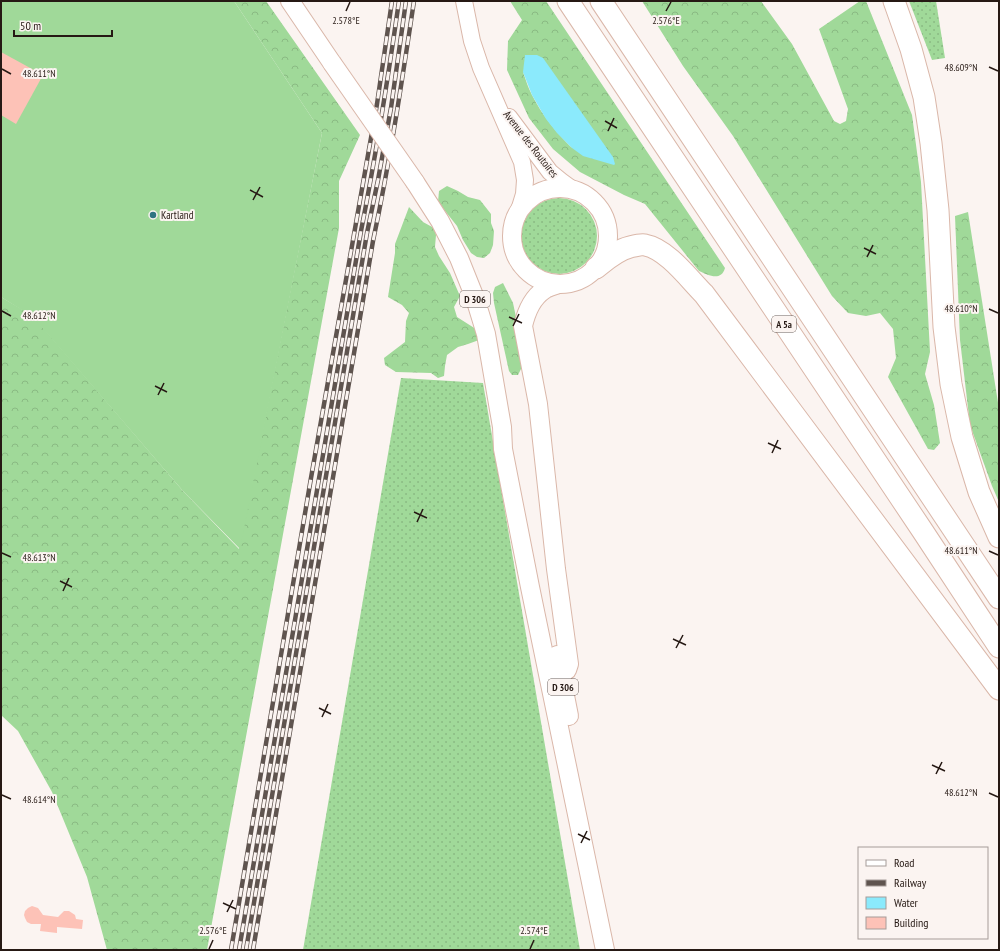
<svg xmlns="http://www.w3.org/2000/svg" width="1000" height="951" viewBox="0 0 1000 951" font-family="'PT Sans Narrow',sans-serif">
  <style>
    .grass { fill: url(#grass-dots) }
    .forest { fill: url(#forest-crowns); fill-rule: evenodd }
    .pitch { fill: #a0d999 }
    .water { fill: #8beafc }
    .building { fill: #fdc2b7 }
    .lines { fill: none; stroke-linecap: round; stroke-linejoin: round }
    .secondary-casing { stroke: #dab7a9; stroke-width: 18 }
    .primary-casing { stroke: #dab7a9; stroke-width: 20 }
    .highway-casing { stroke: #dab7a9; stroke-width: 23 }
    .secondary { stroke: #fff; stroke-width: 16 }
    .primary { stroke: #fff; stroke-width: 18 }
    .highway { stroke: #fff; stroke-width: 21 }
    .rail-casing { stroke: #5f544f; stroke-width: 4.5 }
    .rail { stroke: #fbf4f1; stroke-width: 3; stroke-dasharray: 9; stroke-linecap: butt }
    .primary-bridge-casing { stroke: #dab7a9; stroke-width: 20; stroke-linecap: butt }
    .primary-bridge { stroke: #fff; stroke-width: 18 }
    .ticks { fill: none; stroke: #261914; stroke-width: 1.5 }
    .poi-dot { fill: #2f7582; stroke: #fbf4f1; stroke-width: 1.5 }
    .labels { text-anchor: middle; stroke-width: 4; stroke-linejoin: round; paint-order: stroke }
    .shield { fill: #fbf4f1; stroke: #665b56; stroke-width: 1 }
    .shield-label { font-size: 10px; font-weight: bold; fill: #261914 }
    .street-label { font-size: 11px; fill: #261914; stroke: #fbf4f1 }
    .poi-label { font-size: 11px; fill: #261914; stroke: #fbf4f1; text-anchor: start }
    .ticks-label { font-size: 10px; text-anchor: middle; fill: #261914; stroke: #fbf4f1; stroke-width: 4; stroke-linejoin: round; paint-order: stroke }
  </style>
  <defs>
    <pattern id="grass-dots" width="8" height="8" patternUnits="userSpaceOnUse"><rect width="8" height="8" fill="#a0d999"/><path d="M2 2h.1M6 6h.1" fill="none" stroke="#8aba83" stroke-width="1.8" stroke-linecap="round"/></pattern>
    <pattern id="forest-crowns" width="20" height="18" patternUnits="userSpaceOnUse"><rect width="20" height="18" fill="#a0d999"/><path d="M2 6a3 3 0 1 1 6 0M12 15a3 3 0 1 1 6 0" fill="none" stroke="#8aba83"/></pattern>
  </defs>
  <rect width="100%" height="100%" fill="#fbf4f1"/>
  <g class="grass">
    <polygon points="909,1 936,1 945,58 932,60"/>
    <circle cx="559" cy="236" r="38"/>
    <polygon points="401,378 483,383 580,950 303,950"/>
  </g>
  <g class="forest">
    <polygon points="234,1 266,1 360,135 339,181 339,228 207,950 107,950 87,877 52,792 18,731 1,715 1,297 33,316 183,491 239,549 322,133"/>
    <path d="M510,1H546L725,268C721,282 708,275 699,271L645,204L624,195L580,172L553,149L529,118L507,70L508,41L522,20ZM523,72L572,148C556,132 542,115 532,95C528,88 526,80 523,72Z"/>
    <polygon points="642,1 761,1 792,44 834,121 840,124 846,121 848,109 819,29 860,1 866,1 912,115 921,182 930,352 925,374 934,405 940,443 934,450 928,449 888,377 896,358 893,329 880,313 866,316 848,313 832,296 733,136 683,66"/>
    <polygon points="447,186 458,191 468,197 480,200 491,214 491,223 494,231 493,245 490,253 484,258 477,257 471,253 463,240 457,226 438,202 439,191"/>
    <polygon points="409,207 423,222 434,228 436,235 435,247 439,256 450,273 460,296 454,307 457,317 479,331 479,340 468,344 458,347 447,355 445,366 444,376 438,378 431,373 396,372 385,365 384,358 405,342 406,321 409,313 402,305 388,297 395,253 395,244"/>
    <polygon points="968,212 999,409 999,502 992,486 970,425 960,340 955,216"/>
    <polygon points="503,283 513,303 523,350 523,365 518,375 512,375 509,371 494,303 493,293 495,287"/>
  </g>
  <polygon class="pitch" points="1,1 234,1 322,133 240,549 183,491 33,317 1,297"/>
  <polygon class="water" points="525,55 537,55 543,58 613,157 615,164 614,165 583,156 572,148 557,133 546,119 532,95 523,72"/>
  <g class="building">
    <polygon points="1,52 43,75 16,124 1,115"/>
    <polygon points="32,906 38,908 43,915 58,917 64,911 69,911 75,915 76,919 83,920 82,929 57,927 57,933 40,931 41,924 31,924 27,922 25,918 24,915 25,911 28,908"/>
  </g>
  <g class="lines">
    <g class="secondary-casing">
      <g id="secondary">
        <polyline points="464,1 472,41 481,68 522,162 525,180 524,194 517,217"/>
        <polyline points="509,117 550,172 561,181 572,189"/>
      </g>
    </g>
    <g class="primary-casing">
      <g id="primary">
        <polyline points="290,1 332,63"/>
        <polyline points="415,182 440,221 459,258 475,298 486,334 502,427 503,449 530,587 605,950"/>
        <circle cx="560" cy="236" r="48"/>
        <path d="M558,284C554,286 548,287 544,290C532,298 526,313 523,326L538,404L556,569L569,664L567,670"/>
        <polyline points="557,655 569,716"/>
      </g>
    </g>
    <g class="highway-casing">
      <g id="highway">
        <polyline points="568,1 922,530 999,647"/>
        <polyline points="601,1 999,598"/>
        <polyline points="894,1 911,49 924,97 931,143 938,210 944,327 951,384 962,437 979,492 999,537"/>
        <path d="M596,268C606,260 617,250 630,247C634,246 641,244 645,245C667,249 689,279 704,294L999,689"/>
      </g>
    </g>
    <use href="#secondary" class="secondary"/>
    <use href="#primary" class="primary"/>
    <use href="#highway" class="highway"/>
    <g class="rail-casing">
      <g id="rail">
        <polyline points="231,950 311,478 377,104 392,1"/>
        <path d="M239,950L361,231C376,155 388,78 399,1"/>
        <polyline points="246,950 367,233 378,180 391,108 406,1"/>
        <path d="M253,950L373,241C390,161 402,81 414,1"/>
      </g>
    </g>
    <use href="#rail" class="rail"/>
    <g class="primary-bridge-casing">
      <polyline id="primary-bridge" points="332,63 415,182"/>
    </g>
    <use href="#primary-bridge" class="primary-bridge"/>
  </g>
  <path class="ticks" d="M346,11L350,2M666,11L671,2M989,67L998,71M2,69L11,74M605,121L617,128M608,131L614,118M250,190L263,197M253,200L260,187M864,248L876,254M867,257L873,245M989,309L998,313M2,311L11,316M509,317L522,323M513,326L519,314M155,386L167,392M158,395L164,383M768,443L781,449M772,453L778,440M414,512L427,518M417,522L423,509M989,551L998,555M2,553L11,557M60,581L72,587M63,591L69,578M673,639L686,645M676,648L683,635M319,708L331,714M322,717L328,704M932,765L945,771M936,774L942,762M989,793L998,797M2,795L11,799M578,834L590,840M581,843L587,831M223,903L236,909M227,912L233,900M209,949L213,940M530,949L534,940"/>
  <circle class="poi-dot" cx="153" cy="215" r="4"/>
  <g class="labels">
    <g class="shield">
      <rect x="460" y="291" width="30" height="16" rx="3"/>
      <rect x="772" y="316" width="24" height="16" rx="3"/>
      <rect x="548" y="679" width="30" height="16" rx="3"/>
    </g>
    <g class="shield-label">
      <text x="475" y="303">D 306</text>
      <text x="784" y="328">A 5a</text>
      <text x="563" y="691">D 306</text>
    </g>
    <g class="street-label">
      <text transform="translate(531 144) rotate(52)" y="4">Avenue des Routoires</text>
    </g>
    <g class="poi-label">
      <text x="161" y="219">Kartland</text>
    </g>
  </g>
  <g class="ticks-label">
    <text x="346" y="24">2.578°E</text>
    <text x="666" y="24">2.576°E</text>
    <text x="961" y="71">48.609°N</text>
    <text x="39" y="77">48.611°N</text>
    <text x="961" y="312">48.610°N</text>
    <text x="39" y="319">48.612°N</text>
    <text x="961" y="554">48.611°N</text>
    <text x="39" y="561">48.613°N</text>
    <text x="961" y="796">48.612°N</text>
    <text x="39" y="803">48.614°N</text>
    <text x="213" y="934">2.576°E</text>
    <text x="534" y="934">2.574°E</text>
  </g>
  <rect width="1000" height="951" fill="none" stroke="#261914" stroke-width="4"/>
  <rect x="858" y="847" width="130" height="92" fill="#fbf4f1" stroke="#a69c99"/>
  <rect x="866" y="860" width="20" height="6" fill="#ffffff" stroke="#a69c99"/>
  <text x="894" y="867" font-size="12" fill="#261914">Road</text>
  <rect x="866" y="880" width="20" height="6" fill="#5f544f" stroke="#a69c99"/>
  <text x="894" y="887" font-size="12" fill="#261914">Railway</text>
  <rect x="866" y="897" width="20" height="12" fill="#8beafc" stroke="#a69c99"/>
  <text x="894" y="907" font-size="12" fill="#261914">Water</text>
  <rect x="866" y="917" width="20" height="12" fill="#fdc2b7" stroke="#a69c99"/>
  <text x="894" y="927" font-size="12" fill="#261914">Building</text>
  <path d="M14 30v6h98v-6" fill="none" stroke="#261914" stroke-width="2"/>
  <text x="20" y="30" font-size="12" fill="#261914" stroke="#fbf4f1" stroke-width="3" paint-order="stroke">50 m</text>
</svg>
